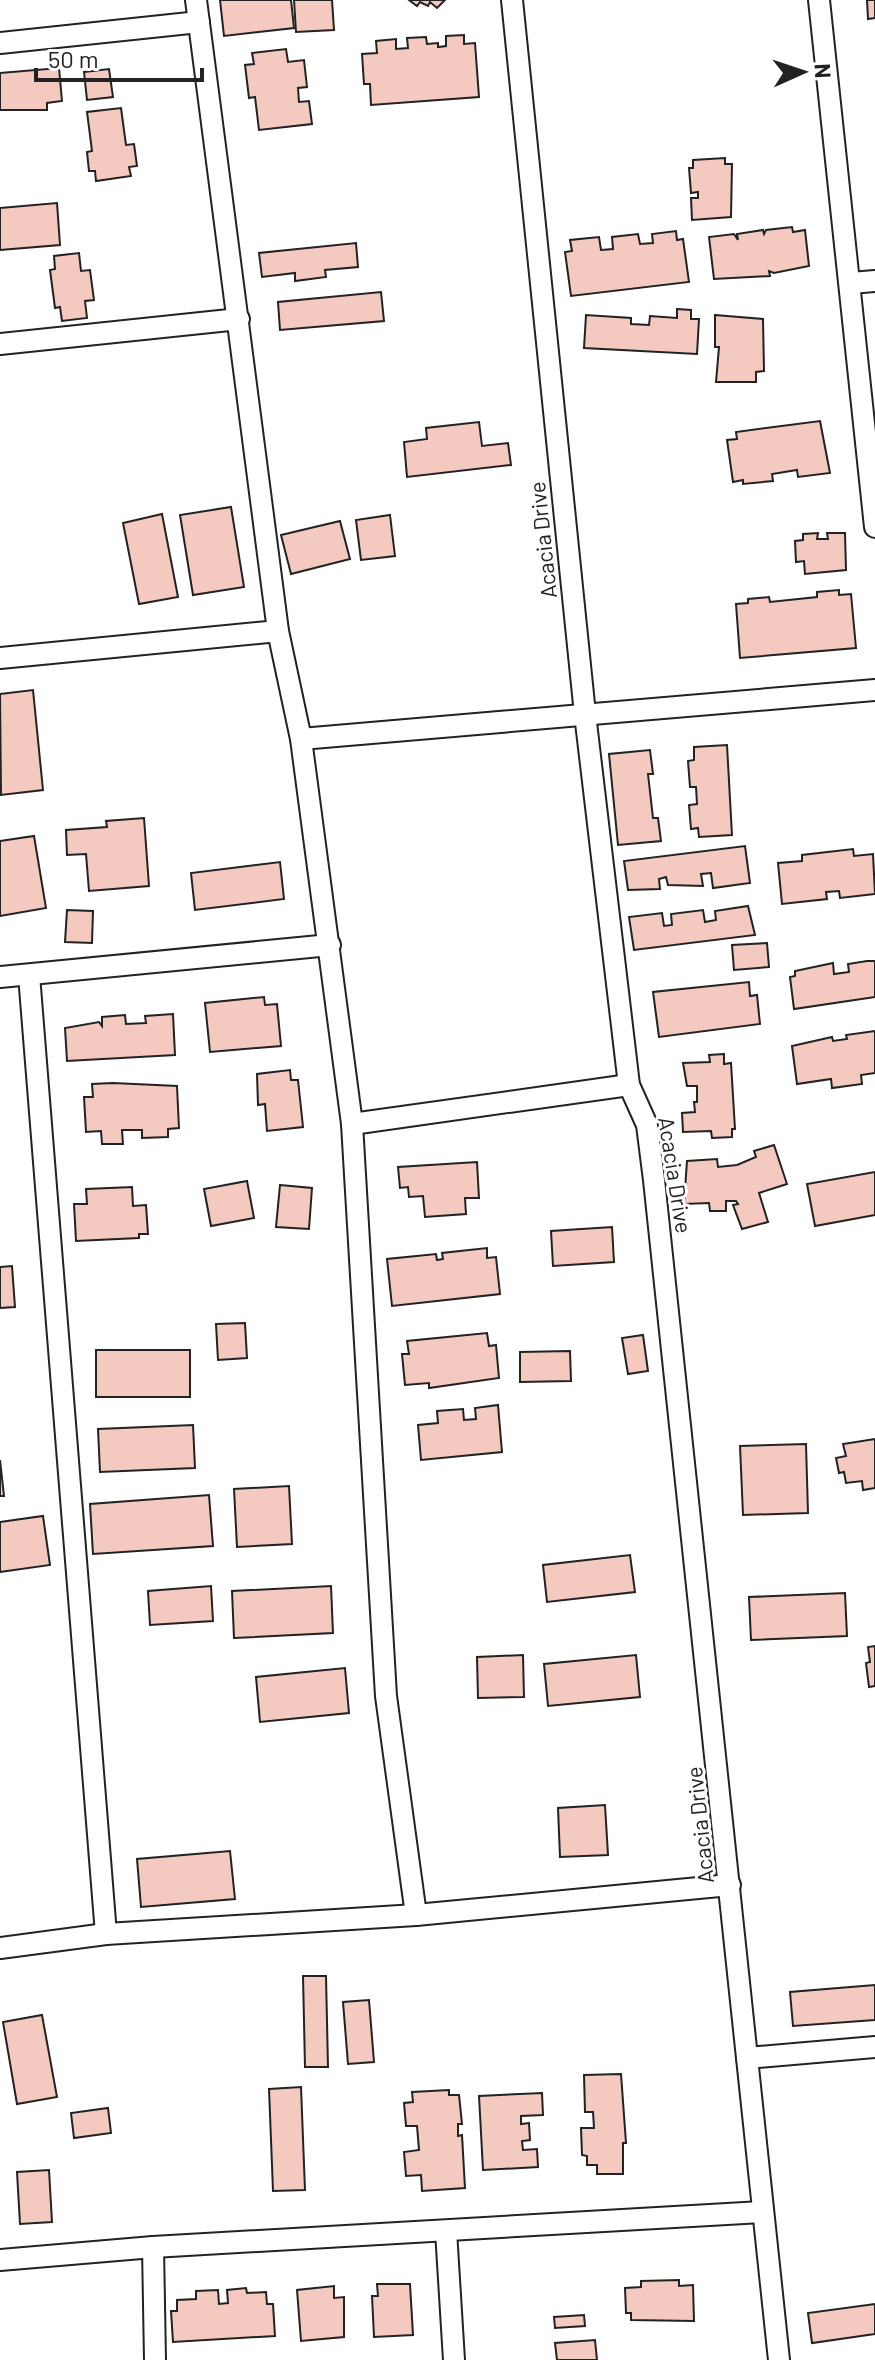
<svg xmlns="http://www.w3.org/2000/svg" width="875" height="2360" viewBox="0 0 875 2360" font-family="Barlow,sans-serif">
  <style>
    .building { fill: #f3c9c0; stroke: #222; stroke-width: 2 }
    .lines { fill: none; stroke-linecap: round; stroke-linejoin: round }
    .street-casing { stroke: #222; stroke-width: 24 }
    .street { stroke: #fff; stroke-width: 20 }
    .labels { text-anchor: middle; stroke-width: 6; stroke-linejoin: round; paint-order: stroke }
    .street-label { font-size: 22px; fill: #222; stroke: #fff }
  </style>
  <rect width="100%" height="100%" fill="#fff"/>
  <g class="building">
    <polygon points="220,0 291,0 294,28 224,36"/>
    <polygon points="294,0 332,0 334,30 296,32"/>
    <polygon points="409,0 445,0 437,8 430,2 428,6 420,2 417,6"/>
    <polygon points="867,0 875,0 875,18 868,19"/>
    <polygon points="464,35 464,44 475,43 479,97 371,105 370,84 364,84 362,54 377,53 376,41 396,39 396,49 408,48 407,38 426,37 427,44 438,43 438,47 446,46 446,36"/>
    <polygon points="286,49 288,62 304,60 307,87 298,88 299,102 309,101 312,124 259,130 255,97 249,98 245,65 254,64 252,53"/>
    <polygon points="59,68 62,101 47,103 47,110 0,110 0,73"/>
    <polygon points="109,69 113,97 87,100 84,72"/>
    <polygon points="121,108 126,145 134,144 137,166 129,167 131,176 96,181 95,171 89,171 87,152 92,151 87,112"/>
    <polygon points="725,158 725,164 732,164 731,217 692,220 691,198 698,198 698,192 691,193 689,168 693,168 693,160"/>
    <polygon points="57,203 60,245 0,250 0,208"/>
    <polygon points="792,227 793,232 805,230 809,266 774,273 769,271 770,276 714,279 709,237 734,234 738,240 737,234 763,230 764,234 766,230"/>
    <polygon points="676,231 677,240 683,239 689,282 571,296 565,252 572,251 570,240 599,237 601,250 613,249 612,237 638,234 640,244 653,243 652,234"/>
    <polygon points="356,243 358,267 325,270 326,277 295,281 295,273 262,277 259,253"/>
    <polygon points="79,253 81,271 90,270 94,300 85,301 87,318 62,321 60,307 55,308 50,270 55,269 54,256"/>
    <polygon points="381,292 384,321 280,330 278,302"/>
    <polygon points="677,309 691,310 691,319 699,319 697,354 584,348 586,315 631,318 631,324 649,325 650,316 677,318"/>
    <polygon points="715,315 763,319 764,371 756,372 756,382 716,382 719,347 715,347"/>
    <polygon points="820,421 830,473 798,477 797,470 772,474 773,481 743,484 743,480 733,482 727,440 737,439 736,432"/>
    <polygon points="479,422 482,446 508,443 511,465 407,477 404,442 427,439 426,428"/>
    <polygon points="231,507 244,587 193,595 180,515"/>
    <polygon points="162,514 178,597 139,604 123,523"/>
    <polygon points="390,515 395,556 361,560 356,520"/>
    <polygon points="340,521 350,559 291,574 281,535"/>
    <polygon points="818,533 817,539 828,539 827,533 845,533 846,570 805,574 804,561 796,562 795,541 803,540 803,534"/>
    <polygon points="839,590 839,595 851,594 856,648 740,658 736,604 748,603 748,599 769,597 770,602 817,597 817,592"/>
    <polygon points="33,690 43,790 1,795 0,694"/>
    <polygon points="727,745 732,835 699,837 698,828 691,829 689,805 697,804 696,787 690,787 688,761 694,760 694,747"/>
    <polygon points="650,750 653,774 648,774 653,818 658,818 661,841 618,845 609,754"/>
    <polygon points="144,818 149,886 89,891 86,854 67,855 66,830 107,827 106,821"/>
    <polygon points="34,836 46,908 0,916 0,841"/>
    <polygon points="745,846 750,883 713,888 711,873 701,874 703,886 668,885 666,877 659,879 660,889 628,890 624,861"/>
    <polygon points="853,849 854,856 873,854 875,894 840,898 839,891 826,892 827,899 782,904 778,863 802,861 802,855"/>
    <polygon points="280,862 284,899 195,910 191,873"/>
    <polygon points="748,906 755,935 634,950 629,917 662,913 664,926 672,925 671,914 703,910 705,922 716,920 715,911"/>
    <polygon points="67,910 93,911 92,943 65,942"/>
    <polygon points="767,943 769,967 734,970 732,945"/>
    <polygon points="867,961 875,961 875,997 794,1009 790,977 795,976 795,971 833,963 834,974 849,972 848,964"/>
    <polygon points="749,982 750,996 757,995 760,1024 659,1037 653,992"/>
    <polygon points="264,997 265,1005 277,1004 281,1046 210,1052 205,1003"/>
    <polygon points="173,1014 175,1055 67,1061 65,1028 99,1022 102,1026 102,1017 125,1015 126,1024 146,1023 145,1016"/>
    <polygon points="875,1031 875,1073 861,1075 862,1084 832,1088 831,1079 797,1084 792,1046 832,1037 833,1041 847,1039 846,1035"/>
    <polygon points="724,1054 724,1064 731,1063 735,1129 732,1129 732,1137 712,1138 711,1131 683,1132 682,1113 695,1112 694,1102 697,1102 697,1086 687,1086 683,1063 710,1062 709,1055"/>
    <polygon points="290,1070 291,1080 298,1080 303,1127 267,1131 265,1104 258,1105 257,1074"/>
    <polygon points="113,1083 177,1086 179,1128 168,1129 168,1137 142,1138 142,1130 122,1130 123,1144 102,1144 101,1131 86,1132 84,1097 93,1097 92,1084"/>
    <polygon points="774,1145 787,1184 759,1193 768,1222 742,1229 733,1205 738,1204 736,1201 726,1201 726,1211 710,1211 709,1203 684,1204 687,1161 717,1159 718,1167 737,1165 756,1157 754,1151"/>
    <polygon points="477,1162 479,1198 465,1198 466,1214 425,1217 423,1196 409,1197 408,1187 400,1188 398,1167"/>
    <polygon points="875,1172 875,1215 815,1226 807,1184"/>
    <polygon points="247,1181 254,1218 211,1226 204,1189"/>
    <polygon points="280,1185 312,1188 309,1229 276,1227"/>
    <polygon points="132,1187 133,1206 146,1205 148,1234 139,1234 139,1238 76,1241 74,1204 87,1204 86,1189"/>
    <polygon points="612,1227 614,1262 553,1266 551,1231"/>
    <polygon points="487,1248 487,1258 496,1257 500,1294 392,1306 387,1259 436,1254 437,1260 443,1259 442,1253"/>
    <polygon points="12,1266 15,1307 0,1308 0,1267"/>
    <polygon points="245,1323 247,1358 218,1360 216,1324"/>
    <polygon points="487,1333 489,1346 496,1345 499,1378 429,1388 429,1383 405,1385 402,1354 409,1354 407,1341"/>
    <polygon points="643,1335 648,1371 628,1374 622,1338"/>
    <rect x="96" y="1350" width="94" height="47"/>
    <polygon points="570,1351 571,1381 520,1382 520,1352"/>
    <polygon points="498,1405 502,1452 421,1460 418,1425 438,1423 437,1411 463,1409 464,1420 476,1419 475,1408"/>
    <polygon points="193,1425 195,1468 100,1472 98,1429"/>
    <polygon points="875,1439 875,1488 863,1490 862,1481 846,1483 844,1472 839,1473 836,1458 846,1456 843,1444"/>
    <polygon points="806,1444 808,1513 743,1515 740,1446"/>
    <polygon points="0,1460 4,1496 0,1496"/>
    <polygon points="289,1486 292,1544 237,1547 234,1489"/>
    <polygon points="209,1495 213,1546 93,1554 90,1504"/>
    <polygon points="43,1516 50,1565 0,1572 0,1522"/>
    <polygon points="630,1555 635,1592 547,1602 543,1565"/>
    <polygon points="211,1586 213,1621 150,1625 148,1591"/>
    <polygon points="331,1586 333,1633 234,1638 232,1591"/>
    <polygon points="845,1593 847,1636 751,1640 749,1597"/>
    <polygon points="875,1646 875,1686 869,1687 866,1663 870,1662 868,1647"/>
    <polygon points="523,1655 524,1697 478,1698 477,1657"/>
    <polygon points="636,1655 640,1697 548,1706 544,1664"/>
    <polygon points="345,1668 349,1713 260,1722 256,1677"/>
    <polygon points="605,1805 608,1855 560,1857 558,1808"/>
    <polygon points="230,1851 235,1899 141,1907 137,1859"/>
    <polygon points="303,1976 326,1976 328,2067 305,2067"/>
    <polygon points="875,1985 875,2020 793,2026 790,1992"/>
    <polygon points="369,2000 374,2062 348,2064 343,2002"/>
    <polygon points="42,2015 57,2097 17,2104 3,2022"/>
    <polygon points="621,2074 626,2143 623,2143 623,2174 597,2174 597,2165 587,2165 587,2156 582,2155 581,2128 594,2128 593,2112 585,2112 584,2075"/>
    <polygon points="301,2087 305,2190 273,2191 269,2089"/>
    <polygon points="449,2090 449,2095 459,2095 462,2124 458,2124 458,2136 462,2135 465,2188 422,2191 421,2175 406,2176 404,2152 419,2150 417,2126 406,2126 404,2103 413,2102 412,2092"/>
    <polygon points="542,2093 543,2115 521,2116 521,2124 529,2123 530,2140 522,2141 523,2150 537,2149 538,2167 483,2170 479,2096"/>
    <polygon points="108,2108 111,2133 74,2138 71,2113"/>
    <polygon points="49,2170 52,2222 20,2224 17,2172"/>
    <polygon points="679,2280 679,2286 693,2285 694,2321 631,2320 631,2313 626,2313 625,2288 641,2287 641,2281"/>
    <polygon points="377,2284 410,2284 413,2335 374,2337 372,2296 378,2296"/>
    <polygon points="334,2286 334,2298 344,2297 344,2337 301,2341 297,2290"/>
    <polygon points="246,2288 247,2293 266,2292 267,2304 273,2304 275,2336 173,2342 171,2311 177,2311 177,2300 196,2299 196,2291 218,2290 219,2304 228,2303 227,2290"/>
    <polygon points="875,2304 875,2334 812,2343 808,2313"/>
    <polygon points="584,2315 585,2326 555,2328 554,2317"/>
    <polygon points="595,2340 597,2360 557,2360 555,2343"/>
  </g>
  <g class="lines">
    <g class="street-casing">
      <g id="street">
        <polyline points="196,0 278,631 301,739 352,1124 386,1696 416,1915"/>
        <polyline points="512,0 585,714 629,1085 647,1125 654,1180 779,2360"/>
        <polyline points="819,0 875,527"/>
        <polyline points="0,43 199,22"/>
        <polyline points="851,283 875,281"/>
        <polyline points="0,344 239,319"/>
        <polyline points="0,658 278,631"/>
        <polyline points="301,739 875,690"/>
        <polyline points="29,975 106,1934"/>
        <polyline points="0,977 330,945"/>
        <polyline points="352,1124 629,1085"/>
        <polyline points="0,1948 106,1934 416,1915 730,1885"/>
        <polyline points="747,2058 875,2047"/>
        <polyline points="446,2231 454,2360"/>
        <polyline points="153,2247 155,2360"/>
        <polyline points="0,2260 153,2247 762,2212"/>
      </g>
    </g>
    <use href="#street" class="street"/>
  </g>
  <g class="labels">
    <g class="street-label">
      <text transform="translate(543 540) rotate(-96)" y="8">Acacia Drive</text>
      <text transform="translate(675 1175) rotate(81)" y="8">Acacia Drive</text>
      <text transform="translate(700 1825) rotate(-96)" y="8">Acacia Drive</text>
    </g>
  </g>
  <g transform="translate(803 72) rotate(87)" stroke="#ffffff" stroke-width="6" paint-order="stroke">
  <path d="M0-6L14 30L0 20L-14 30Z" fill="#222222"/>
  <text y="-12" font-size="22" font-weight="bold" text-anchor="middle" fill="#222222">N</text>
  </g>
  <path d="M36 68v12h166v-12" fill="none" stroke="#222222" stroke-width="4"/>
  <text x="48" y="68" font-size="24" fill="#222222" stroke="#ffffff" stroke-width="6" paint-order="stroke">50 m</text>
</svg>
